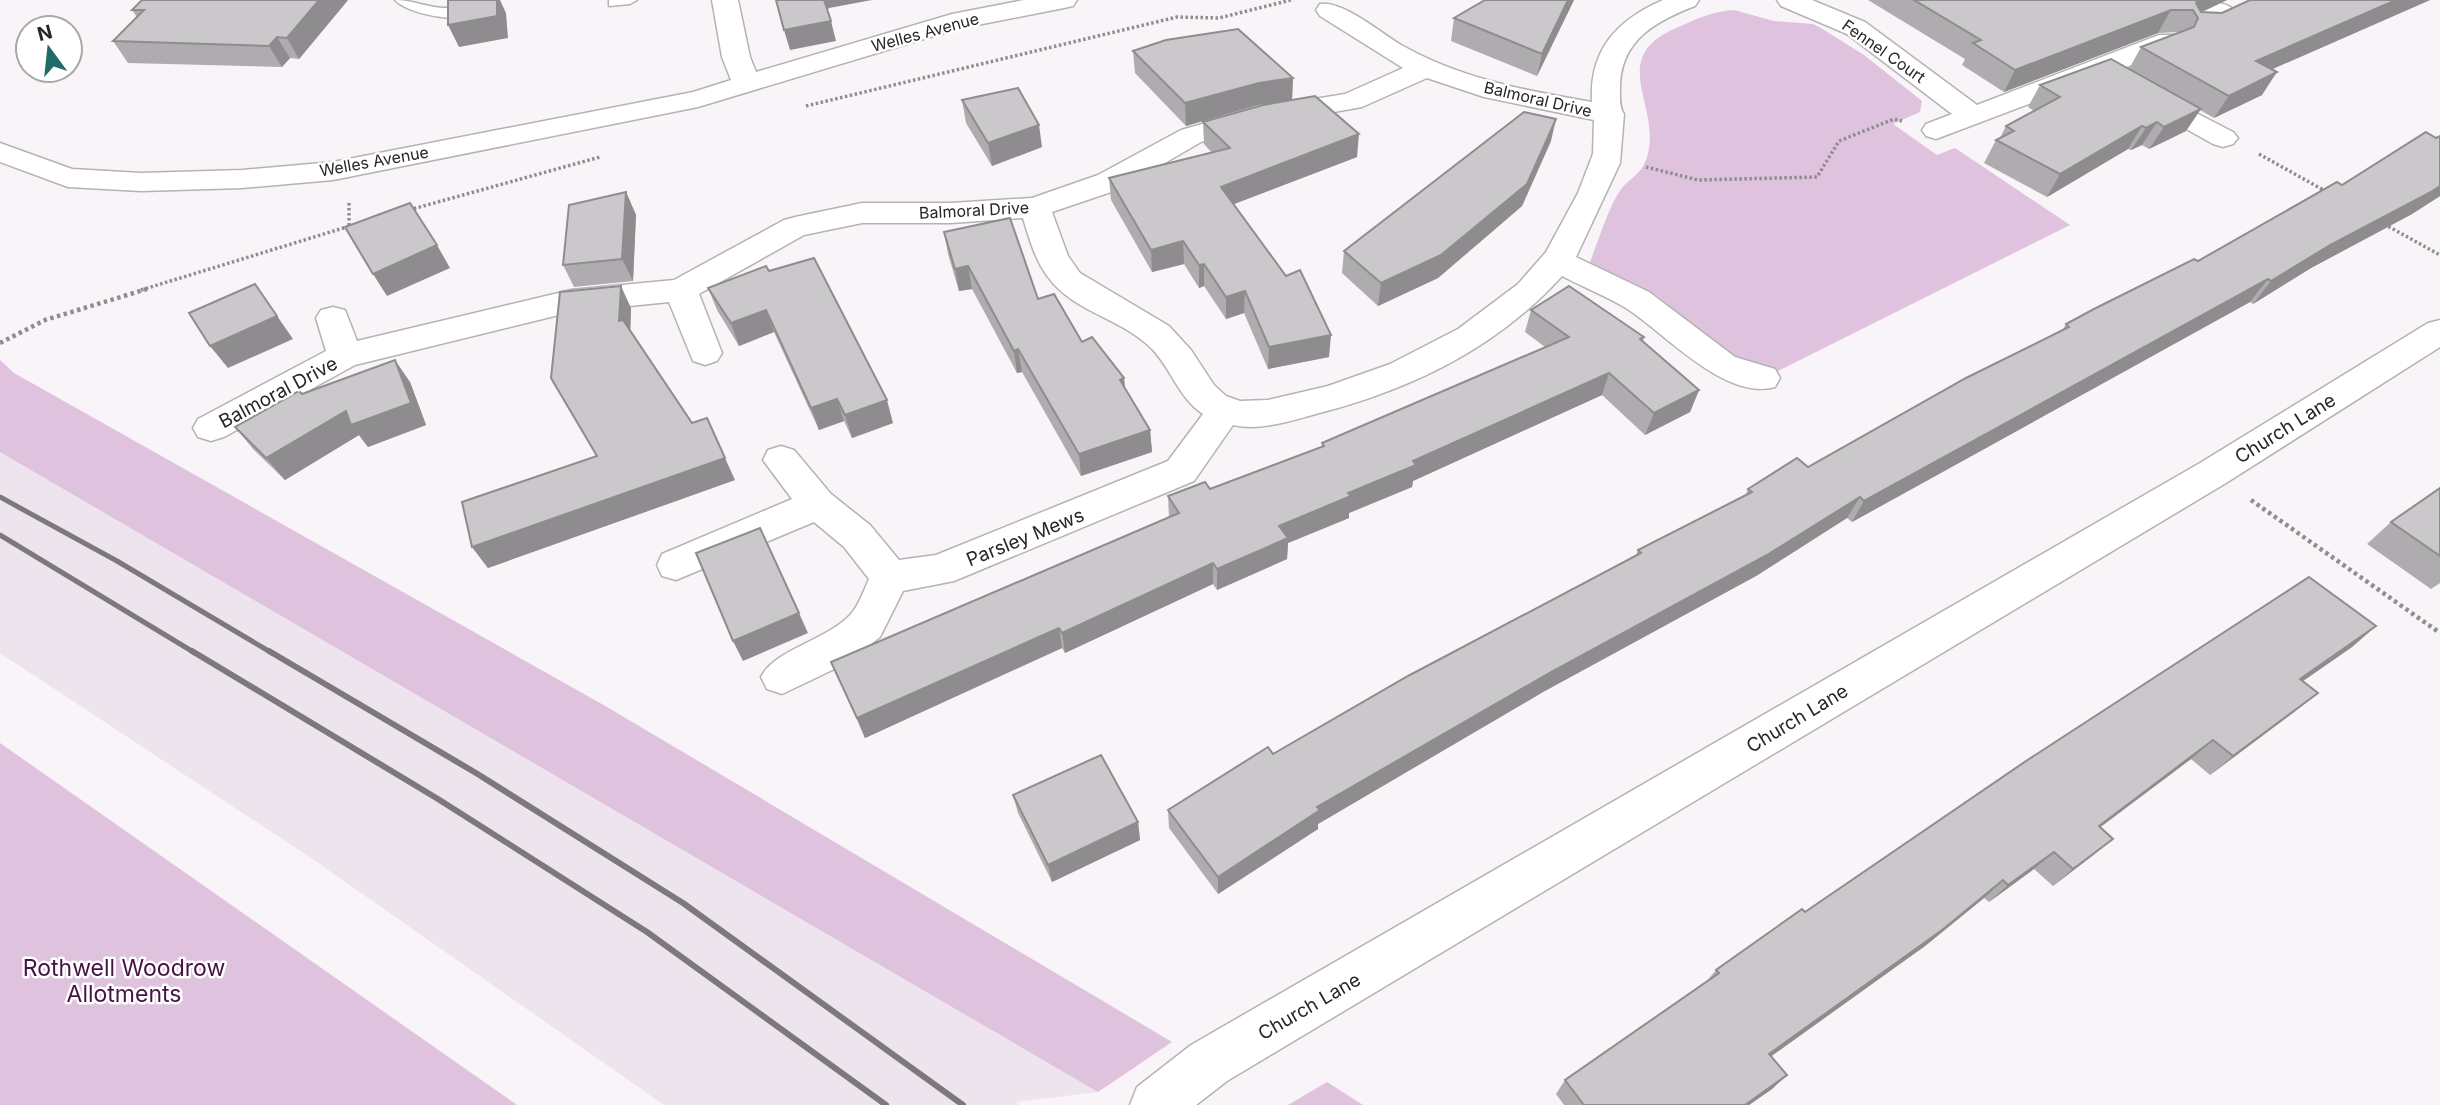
<svg xmlns="http://www.w3.org/2000/svg" width="2440" height="1105" viewBox="0 0 2440 1105" font-family="Inter,sans-serif">
  <style>
    .built { fill: #eee4ed }
    .green { fill: #dfc2dd }
    .lines { fill: none; stroke-linecap: round; stroke-linejoin: round }
    .lane-casing { stroke: #b5b2b5; stroke-width: 3 }
    .street-casing { stroke: #b5b2b5; stroke-width: 3 }
    .secondary-casing { stroke: #b5b2b5; stroke-width: 3 }
    .path-far1 { stroke: #8f8d8f; stroke-width: 3.5; stroke-dasharray: 2.5 2.5; stroke-linecap: butt }
    .path { stroke: #8f8d8f; stroke-width: 4.5; stroke-dasharray: 3.5 3.5; stroke-linecap: butt }
    .lane { fill: #fff; fill-rule: evenodd }
    .street { fill: #fff; fill-rule: evenodd }
    .secondary { fill: #fff; fill-rule: evenodd }
    .rail-far1 { stroke: #7b797b; stroke-width: 5 }
    .rail { stroke: #7b797b; stroke-width: 6 }
    .wall { fill: #afacaf }
    .shaded-wall { fill: #8e8c8e }
    .building { fill: #cbc8cb; stroke: #8e8c8e; stroke-width: 2 }
    .labels { text-anchor: middle; stroke-width: 5; stroke-linejoin: round; paint-order: stroke }
    .far-street-label { font-size: 16px; fill: #272627; stroke: #fff }
    .street-label { font-size: 19px; fill: #272627; stroke: #fff }
    .near-park-label { font-size: 23px; fill: #461345; stroke: #fff }
  </style>
  <rect width="100%" height="100%" fill="#f8f4f8"/>
  <polygon class="built" points="0,450 1098,1092 1016,1102 1019,1105 664,1105 314,860 0,653"/>
  <g class="green">
    <path d="M1734,10L1774,21L1813,24L1821,28L1864,55L1922,101L1920,112L1893,124L1937,155L1955,148L2070,225L1774,373L1727,352L1656,295L1588,267C1596,248 1610,202 1622,188C1630,178 1641,174 1646,160C1665,109 1605,60 1674,29C1694,20 1712,11 1734,10Z"/>
    <polygon points="0,360 14,373 607,707 1172,1042 1098,1092 0,452"/>
    <polygon points="0,743 517,1105 0,1105"/>
    <polygon points="1327,1082 1363,1105 1288,1105"/>
  </g>
  <g class="lines">
    <g class="lane-casing">
      <g id="lane">
        <path d="M395,0C413,0 428,8 446,8C458,8 476,3 485,11C469,25 410,16 395,0Z"/>
        <polygon points="609,0 637,0 630,4 609,6"/>
      </g>
    </g>
    <g class="street-casing">
      <g id="street">
        <polygon points="712,0 738,0 750,57 756,72 952,14 1024,0 1077,0 1073,6 1064,8 957,29 698,107 333,180 242,188 141,191 68,187 0,162 0,143 72,169 141,173 242,170 333,162 693,92 731,80 722,57"/>
        <path d="M1663,0H1699L1695,6C1656,21 1620,40 1620,88C1620,96 1619,107 1624,114L1620,163L1576,257L1649,292L1735,357L1775,369L1780,378L1775,387C1725,401 1665,333 1626,308C1606,296 1583,287 1562,276C1495,350 1408,391 1312,415C1287,422 1259,431 1233,425L1194,481L954,581L903,591L880,637L847,663L782,694L767,689L761,677C775,649 828,640 851,614C859,605 864,590 869,579L844,547L814,522L676,580L662,576L657,565L662,554L792,499L763,460L768,450L781,446L794,450L831,494L870,525L899,560L936,555L1168,461L1203,414C1178,398 1171,367 1150,347C1120,318 1072,311 1048,277C1035,260 1029,238 1023,218L951,223H862L804,235L699,294L722,353L717,361L705,365L693,361L669,302L571,312L355,365L224,437L211,441L198,437L193,428L198,419L326,351L316,318L321,310L333,307L345,310L357,341L571,290L674,280L784,220L795,217L862,203H951L1032,198L1098,175L1181,130L1259,108L1345,94L1403,68L1320,16L1316,10L1320,4C1343,0 1382,34 1403,46C1462,79 1527,91 1592,102C1589,50 1617,20 1663,0ZM1427,78L1484,97L1594,120L1593,154L1578,193L1546,252L1518,284L1458,329L1390,364L1328,386L1268,400L1240,401L1226,396L1214,385L1191,350L1169,326L1080,273L1068,256L1052,212L1120,189L1201,142L1262,125L1362,107Z"/>
        <polygon points="1777,0 1812,0 1865,22 1977,105 2159,35 2179,35 2182,41 2179,47 1936,139 1926,136 1922,130 1926,124 1952,114 1847,34 1781,6"/>
        <path d="M2185,0C2203,0 2226,0 2238,13L2234,19C2219,22 2194,13 2185,0Z"/>
        <polygon points="2148,88 2233,132 2238,138 2233,144 2223,147 2213,144 2138,102 2134,96 2138,90"/>
      </g>
    </g>
    <g class="secondary-casing">
      <polygon id="secondary" points="2440,320 2440,347 2226,483 1227,1081 1196,1105 1130,1105 1137,1087 1191,1045 2200,463 2428,323"/>
    </g>
    <g class="path-far1">
      <polyline points="806,106 1177,17 1219,18 1291,0"/>
      <polyline points="2259,154 2327,192"/>
      <polyline points="1646,167 1698,180 1817,177 1839,141 1894,119 1902,121"/>
      <polyline points="349,203 349,226"/>
      <polyline points="409,210 600,157"/>
      <polyline points="2384,224 2440,255"/>
      <polyline points="141,290 350,226"/>
    </g>
    <g class="path">
      <polyline points="0,343 45,320 147,289"/>
      <polyline points="2251,500 2440,633"/>
    </g>
    <use href="#lane" class="lane"/>
    <use href="#street" class="street"/>
    <use href="#secondary" class="secondary"/>
    <g class="rail-far1">
      <polyline points="0,497 117,561 272,653"/>
      <polyline points="0,535 195,653"/>
    </g>
    <g class="rail">
      <polyline points="192,651 438,799 647,932 886,1105"/>
      <polyline points="269,651 476,773 683,903 963,1105"/>
    </g>
  </g>
  <g class="wall">
    <polygon points="142,0 348,0 299,59 290,58 282,67 128,63 113,41 137,17 132,10"/>
    <polygon points="1574,0 1537,76 1451,41 1454,18"/>
    <polygon points="1868,0 2227,0 2201,12 2222,13 2250,0 2430,0 2272,69 2262,95 2214,118 2200,110 2186,131 2149,149 2142,145 2131,150 2128,149 2047,197 1984,163 1996,140 2000,138 2006,126 2034,111 2028,107 2040,85 2129,69 2141,47 2179,32 2158,33 2004,92 1962,65 1965,59"/>
    <polygon points="1133,51 1293,78 1292,100 1258,105 1186,126 1135,73"/>
    <polygon points="962,100 1042,147 992,166 966,123"/>
    <polygon points="1203,122 1357,157 1234,204 1329,357 1268,369 1244,313 1226,319 1204,286 1199,288 1184,264 1152,272 1111,200 1109,178 1212,153 1204,144"/>
    <polygon points="2440,136 2440,196 2412,214 2311,268 2253,304 2250,302 1852,522 1847,518 1756,576 1543,692 1318,824 1318,829 1218,894 1169,828 1168,810 1273,754 1636,555 1638,550 1745,496 1748,489 1808,467 2062,331 2066,324 2198,261 2342,185"/>
    <polygon points="1551,141 1522,206 1438,278 1378,306 1342,273 1344,251"/>
    <polygon points="626,192 636,215 633,281 574,287 563,265"/>
    <polygon points="944,232 1038,299 1082,342 1124,378 1125,388 1150,430 1152,452 1081,476 1022,372 1017,373 972,289 959,291 948,254"/>
    <polygon points="766,266 893,423 852,438 844,421 819,430 774,332 739,346 717,310 708,288"/>
    <polygon points="631,308 630,331 692,423 735,480 488,568 472,547 597,456 551,378"/>
    <polygon points="1531,310 1644,337 1643,342 1699,390 1690,412 1645,435 1602,395 1413,481 1412,487 1349,513 1349,518 1288,543 1287,559 1217,590 1213,584 1065,653 1062,648 865,738 831,662 1169,518 1168,496 1210,489 1322,447 1322,443 1545,347 1525,332"/>
    <polygon points="410,382 426,425 368,447 359,435 285,480 253,449 235,427 302,394"/>
    <polygon points="2440,488 2440,583 2431,589 2367,544 2391,522"/>
    <polygon points="2376,626 2352,647 2303,681 2318,693 2294,712 2210,775 2191,759 2100,827 2092,856 2053,886 2034,869 1989,902 1984,898 1925,946 1771,1056 1787,1075 1772,1089 1749,1105 1564,1105 1556,1094 1565,1080 1706,982 1716,970 1805,912"/>
    <polygon points="1013,795 1138,822 1140,840 1052,882 1018,813"/>
  </g>
  <g class="shaded-wall">
    <polygon points="319,0 348,0 299,59 287,38"/>
    <polygon points="497,0 500,0 506,13 508,38 459,47 448,25"/>
    <polygon points="824,0 872,0 829,8 827,11"/>
    <polygon points="1568,0 1574,0 1537,76 1542,54"/>
    <polygon points="2199,0 2227,0 2196,15 2192,10"/>
    <polygon points="2396,0 2430,0 2241,83 2256,61"/>
    <polygon points="2171,10 2158,33 2004,92 2015,70"/>
    <polygon points="831,21 836,41 790,50 784,30"/>
    <polygon points="277,37 290,58 282,67 269,46"/>
    <polygon points="2277,72 2262,95 2214,118 2229,96"/>
    <polygon points="1293,78 1292,100 1258,105 1186,126 1185,103 1259,83"/>
    <polygon points="2201,109 2186,131 2149,149 2164,127"/>
    <polygon points="1556,119 1551,141 1522,206 1438,278 1378,306 1381,283"/>
    <polygon points="2157,122 2142,145 2131,150 2146,128"/>
    <polygon points="1039,125 1042,147 992,166 988,143"/>
    <polygon points="2142,126 2128,149 2047,197 2060,174"/>
    <polygon points="1359,134 1357,157 1221,209 1221,187"/>
    <polygon points="2440,186 2440,196 2412,214 2311,268 2253,304 2271,281 2330,245"/>
    <polygon points="626,192 636,215 633,281 622,259"/>
    <polygon points="1183,241 1184,264 1152,272 1151,250"/>
    <polygon points="437,245 450,268 387,296 373,274"/>
    <polygon points="1204,264 1204,286 1199,288 1199,265"/>
    <polygon points="968,266 972,289 959,291 955,269"/>
    <polygon points="2268,279 2250,302 1852,522 1864,501"/>
    <polygon points="255,284 293,339 228,368 210,346"/>
    <polygon points="621,286 631,308 630,343 619,321"/>
    <polygon points="1245,291 1244,313 1226,319 1226,297"/>
    <polygon points="766,310 774,332 739,346 731,323"/>
    <polygon points="1331,335 1329,357 1268,369 1269,347"/>
    <polygon points="1018,349 1022,372 1017,373 1014,351"/>
    <polygon points="395,360 410,382 426,425 368,447 359,435 285,480 266,458 346,411"/>
    <polygon points="1609,373 1602,395 1413,481 1412,487 1349,513 1349,518 1288,543 1287,559 1217,590 1217,569 1279,526 1413,461"/>
    <polygon points="1124,378 1126,400 1120,380"/>
    <polygon points="1699,390 1690,412 1645,435 1654,413"/>
    <polygon points="837,399 844,421 819,430 811,408"/>
    <polygon points="887,400 893,423 852,438 845,415"/>
    <polygon points="1150,430 1152,452 1081,476 1079,454"/>
    <polygon points="725,458 735,480 488,568 472,547"/>
    <polygon points="1860,497 1847,518 1756,576 1543,692 1318,824 1318,829 1218,894 1218,877 1317,807 1551,672"/>
    <polygon points="1213,563 1213,584 1065,653 1062,633"/>
    <polygon points="799,613 808,633 743,661 733,641"/>
    <polygon points="2376,626 2352,647 2277,699 2300,679"/>
    <polygon points="1059,628 1062,648 865,738 857,718"/>
    <polygon points="2318,693 2294,712 2210,775 2233,756"/>
    <polygon points="2213,740 2191,759 2078,844 2099,826"/>
    <polygon points="1138,822 1140,840 1052,882 1048,865"/>
    <polygon points="2113,839 2092,856 2053,886 2073,869"/>
    <polygon points="2054,852 2034,869 1989,902 2008,885"/>
    <polygon points="2003,880 1984,898 1925,946 1755,1068 1769,1054"/>
    <polygon points="1787,1075 1772,1089 1749,1105 1745,1105"/>
  </g>
  <g class="building">
    <polygon points="142,0 319,0 287,38 277,37 269,46 113,41 144,10 132,10"/>
    <polygon points="448,0 497,0 497,16 448,25"/>
    <polygon points="776,0 824,0 831,21 784,30"/>
    <polygon points="1485,0 1568,0 1542,54 1454,18"/>
    <polygon points="1914,0 2199,0 2196,3 2201,12 2222,13 2250,0 2396,0 2256,61 2277,72 2229,96 2141,47 2194,27 2198,18 2193,10 2171,10 2015,70 1973,43 1981,40"/>
    <polygon points="1238,29 1293,78 1259,83 1185,103 1133,51 1166,40"/>
    <polygon points="2111,59 2201,109 2164,127 2157,122 2146,128 2142,126 2060,174 1996,140 2014,131 2006,126 2060,97 2040,85"/>
    <polygon points="1018,88 1039,125 988,143 962,100"/>
    <polygon points="1315,96 1359,134 1221,187 1286,276 1300,270 1331,335 1269,347 1245,291 1226,297 1204,264 1199,265 1183,241 1151,250 1109,178 1230,148 1203,122 1263,105"/>
    <polygon points="1524,112 1556,119 1527,184 1441,255 1381,283 1344,251"/>
    <polygon points="2426,132 2436,138 2440,136 2440,186 2431,192 2330,245 2271,281 2268,279 1864,501 1860,497 1767,555 1551,672 1317,807 1320,810 1218,877 1168,810 1268,747 1273,754 1408,676 1641,553 1638,550 1752,492 1748,489 1797,458 1808,467 1966,378 2069,327 2066,324 2094,309 2194,259 2198,261 2337,182 2342,185"/>
    <polygon points="626,192 622,259 563,265 569,205"/>
    <polygon points="410,203 437,245 373,274 345,227"/>
    <polygon points="1010,218 1038,299 1054,294 1082,342 1092,337 1124,378 1120,380 1150,430 1079,454 1018,349 1014,351 968,266 955,269 944,232"/>
    <polygon points="814,258 887,400 845,415 837,399 811,408 766,310 731,323 708,288 766,266 769,271"/>
    <polygon points="255,284 277,316 210,346 189,313"/>
    <polygon points="621,286 619,321 623,320 692,423 707,418 725,458 472,547 462,502 597,456 551,378 560,292"/>
    <polygon points="1569,286 1644,337 1640,339 1699,390 1654,413 1609,373 1413,461 1416,465 1348,493 1351,496 1279,526 1288,538 1217,569 1213,563 1062,633 1059,628 857,718 831,662 1179,513 1168,496 1205,482 1210,489 1324,446 1322,443 1569,337 1531,310"/>
    <polygon points="395,360 411,403 351,425 346,411 266,458 235,427 299,391 302,394"/>
    <polygon points="2440,488 2440,556 2391,522"/>
    <polygon points="760,528 799,613 733,641 696,553"/>
    <polygon points="2309,577 2376,626 2300,679 2318,693 2233,756 2213,740 2099,826 2113,839 2073,869 2054,852 2008,885 2003,880 1942,930 1769,1054 1787,1075 1745,1105 1584,1105 1565,1080 1719,973 1716,970 1802,909 1805,912 2026,761"/>
    <polygon points="1101,755 1138,822 1048,865 1013,795"/>
  </g>
  <g class="labels">
    <g class="far-street-label">
      <text transform="translate(925 32) rotate(-15)" y="6">Welles Avenue</text>
      <text transform="translate(1884 51) rotate(35)" y="6">Fennel Court</text>
      <text transform="translate(1538 99) rotate(13)" y="6">Balmoral Drive</text>
      <text transform="translate(374 161) rotate(-10)" y="6">Welles Avenue</text>
      <text transform="translate(974 210) rotate(-3)" y="6">Balmoral Drive</text>
    </g>
    <g class="street-label">
      <text transform="translate(278 392) rotate(-28)" y="7">Balmoral Drive</text>
      <text transform="translate(2285 428) rotate(-32)" y="7">Church Lane</text>
      <text transform="translate(1025 537) rotate(-22)" y="7">Parsley Mews</text>
      <text transform="translate(1797 718) rotate(-31)" y="7">Church Lane</text>
      <text transform="translate(1309 1006) rotate(-30)" y="7">Church Lane</text>
    </g>
    <g class="near-park-label">
      <text x="124" y="976">Rothwell Woodrow<tspan x="124" dy="26">Allotments</tspan></text>
    </g>
  </g>
  <g transform="translate(49 49) rotate(345)"><circle r="33" fill="#ffffff" stroke="#a9a8a9" stroke-width="2"/>
  <path d="M0-5L12 26L0 18L-12 26Z" fill="#1f6b68"/>
  <text y="-10" font-size="19" font-weight="bold" text-anchor="middle" fill="#272627">N</text>
  </g>
</svg>
